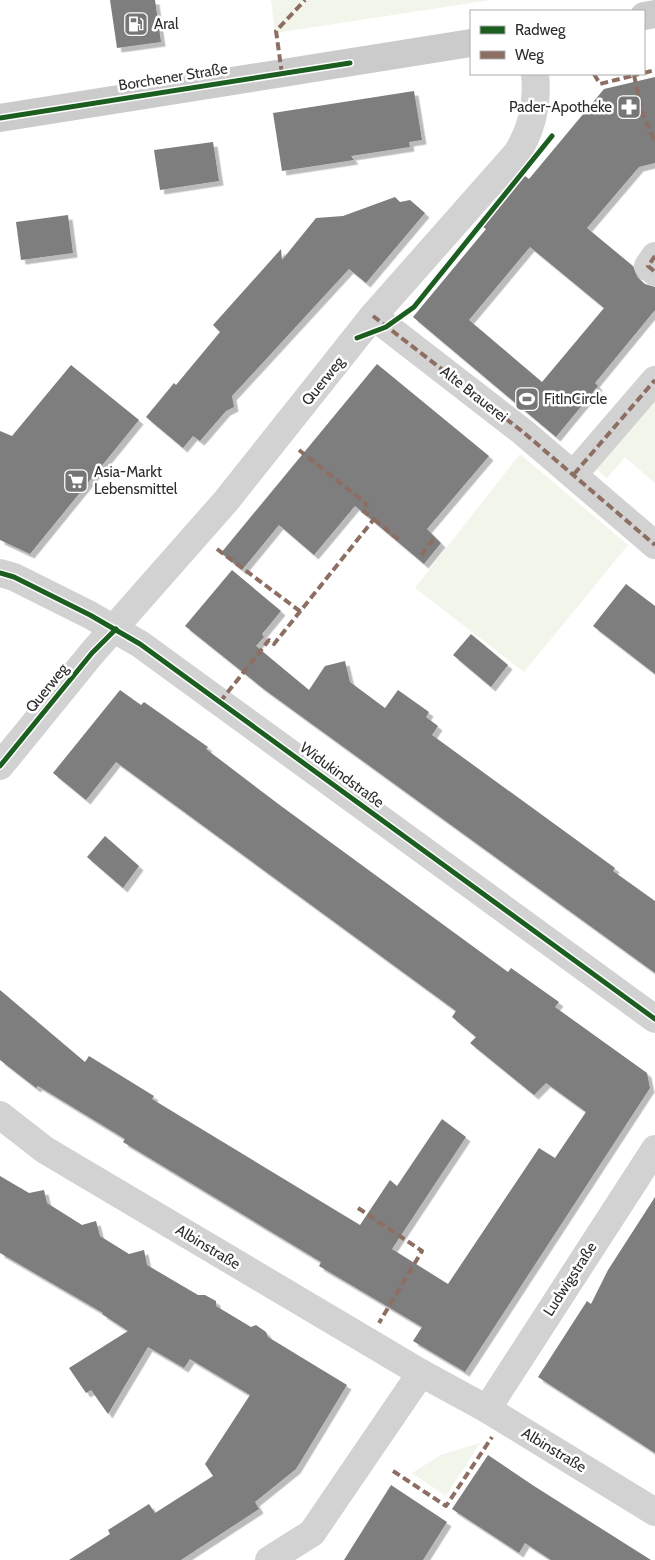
<svg xmlns="http://www.w3.org/2000/svg" width="655" height="1560" viewBox="0 0 655 1560" font-family="Cabin,sans-serif">
  <style>
    .green { fill: #f1f5ea }
    .building { fill: #7e7e7e; fill-rule: evenodd; filter: url(#shadow) }
    .lines { fill: none; stroke-linecap: round; stroke-linejoin: round }
    .minor { stroke: #d2d2d2; stroke-width: 28 }
    .secondary { stroke: #cbcbcb; stroke-width: 28 }
    .quiet { stroke: #8d6e63; stroke-width: 4; stroke-dasharray: 8 4; stroke-linecap: butt }
    .cycleway-casing { stroke: #fff; stroke-width: 8 }
    .cycleway { stroke: #1b5e20; stroke-width: 5 }
    .labels { text-anchor: middle; stroke-width: 5; stroke-linejoin: round; paint-order: stroke }
    .poi-label { font-size: 15px; fill: #2d2d2d; stroke: #fff; text-anchor: start }
    .street-label { font-size: 15px; fill: #2d2d2d; stroke: #fff }
  </style>
  <defs>
    <filter id="shadow"><feDropShadow dx="4.5" dy="4.5" stdDeviation="0" flood-color="#0004"/></filter>
  </defs>
  <rect width="100%" height="100%" fill="#fff"/>
  <g class="green">
    <polygon points="271,0 491,0 275,33"/>
    <polygon points="655,398 655,483 625,457 607,478 595,468"/>
    <polygon points="520,454 628,545 524,672 415,588"/>
    <polygon points="480,1443 446,1496 412,1473 441,1455"/>
  </g>
  <g class="building">
    <polygon points="110,0 155,0 161,42 117,48"/>
    <path d="M655,77V163L639,167L587,228L633,266L638,278L645,284L655,287V310L595,383L598,386L556,437L413,317L486,229L483,227L525,176L529,179L604,89ZM530,247L604,308L542,382L469,320Z"/>
    <polygon points="414,91 422,140 409,142 410,147 351,156 354,160 282,171 273,113"/>
    <polygon points="213,142 219,181 160,190 154,150"/>
    <polygon points="395,197 400,202 410,200 425,213 366,283 349,269 232,396 234,407 226,411 200,441 193,436 183,448 146,417 174,383 176,385 220,332 213,325 281,249 282,260 316,218 343,216"/>
    <polygon points="68,215 73,253 21,260 16,222"/>
    <polygon points="377,364 489,456 427,529 441,543 424,564 355,506 314,555 279,525 242,570 221,553"/>
    <polygon points="71,365 139,420 30,554 0,540 0,431 12,436"/>
    <polygon points="232,570 281,611 262,634 264,637 256,646 309,690 325,666 345,661 350,682 385,708 398,690 429,712 426,717 438,726 432,735 615,868 613,871 655,901 655,973 265,690 185,626"/>
    <polygon points="626,584 655,606 655,674 593,626"/>
    <polygon points="471,634 508,665 491,687 453,655"/>
    <polygon points="120,690 141,705 144,702 208,747 206,749 281,806 508,972 511,968 559,1002 555,1007 647,1073 650,1088 465,1372 413,1341 422,1327 319,1266 321,1262 123,1142 125,1139 38,1086 36,1088 0,1060 0,990 85,1062 89,1056 154,1096 152,1099 360,1225 390,1180 397,1186 442,1119 466,1137 392,1249 448,1284 539,1148 555,1158 586,1112 546,1083 534,1095 470,1043 476,1037 452,1017 456,1011 116,762 86,800 53,773"/>
    <polygon points="105,836 139,866 123,888 87,857"/>
    <polygon points="0,1176 29,1193 44,1190 47,1203 82,1225 96,1221 100,1236 129,1254 144,1250 147,1265 198,1295 205,1295 216,1301 216,1306 251,1327 256,1325 266,1332 268,1337 347,1385 296,1469 255,1502 259,1509 181,1560 69,1560 110,1534 108,1530 149,1504 155,1513 213,1476 205,1464 250,1395 190,1359 184,1368 148,1347 108,1414 91,1390 86,1393 69,1368 128,1331 102,1314 103,1313 0,1253"/>
    <polygon points="655,1197 655,1453 538,1377 587,1301 591,1304 608,1270"/>
    <polygon points="488,1455 534,1486 651,1560 551,1560 525,1543 519,1553 452,1509"/>
    <polygon points="391,1485 447,1522 423,1560 344,1560"/>
  </g>
  <g class="lines">
    <g class="minor">
      <polyline points="655,256 648,266 655,272"/>
      <polyline points="373,316 523,432 655,545"/>
      <polyline points="574,474 655,380"/>
      <polyline points="0,573 14,577 90,615 140,644 655,1019"/>
      <path d="M0,766L92,653L226,501L373,316L517,153C532,129 538,102 535,74"/>
      <polyline points="0,1115 45,1150 421,1373"/>
      <polyline points="487,1409 655,1149"/>
      <polyline points="269,1560 312,1533 421,1373 487,1409 655,1512"/>
    </g>
    <g class="secondary">
      <polyline points="644,16 655,14"/>
      <polyline points="0,118 471,43"/>
    </g>
    <g class="quiet">
      <polyline points="644,73 655,70"/>
      <polyline points="282,74 276,31 305,0"/>
      <polyline points="594,74 600,84 639,74"/>
      <polyline points="634,75 642,112 655,142"/>
      <polyline points="655,256 648,266 655,272"/>
      <polyline points="373,316 523,432 655,545"/>
      <polyline points="574,474 655,380"/>
      <polyline points="374,519 399,540 401,538"/>
      <polyline points="217,549 301,612"/>
      <polyline points="421,555 435,537"/>
      <polyline points="220,702 269,640 274,644 374,519 362,510 367,504 299,450"/>
      <polyline points="358,1208 422,1251 379,1323"/>
      <polyline points="393,1471 446,1506 492,1437"/>
    </g>
    <g class="cycleway-casing">
      <g id="cycleway">
        <polyline points="0,118 350,63"/>
        <polyline points="357,338 386,327 414,307 552,136"/>
        <polyline points="0,573 14,577 90,615 140,644 655,1019"/>
        <polyline points="0,766 92,653 116,629"/>
      </g>
    </g>
    <use href="#cycleway" class="cycleway"/>
  </g>
  <defs>
    <g id="fuel-square" transform="scale(1.25)"><rect x="-9" y="-9" width="18" height="18" rx="4" fill="#767676" stroke="#fff"/><path d="M-5.5-6h7V0h2V4h1.3V-2.5L3-4.5l.8-.8L6-3V5H2.5V1h-1V6h-7ZM-4.2-4.7v3.2H.2V-4.7Z" fill="#fff"/></g>
    <g id="pharmacy-square" transform="scale(1.25)"><rect x="-9" y="-9" width="18" height="18" rx="4" fill="#767676" stroke="#fff"/><path d="M-2-6h4v4h4v4h-4v4h-4v-4h-4v-4h4Z" fill="#fff"/></g>
    <g id="stadium-square" transform="scale(1.25)"><rect x="-9" y="-9" width="18" height="18" rx="4" fill="#767676" stroke="#fff"/><path d="M0-5a6.5 5 0 1 0 0 10a6.5 5 0 1 0 0-10ZM-3.5-1.8h7v3.6h-7Z" fill="#fff"/></g>
    <g id="supermarket-square" transform="scale(1.25)"><rect x="-9" y="-9" width="18" height="18" rx="4" fill="#767676" stroke="#fff"/><path d="M-6-5.5h2.5l.6 2H6L4.5 2H-2.5L-4.4-4H-6ZM-1.5 3.2a1.3 1.3 0 1 0 .1 0ZM3 3.2a1.3 1.3 0 1 0 .1 0Z" fill="#fff"/></g>
  </defs>
  <g fill-rule="evenodd">
    <use href="#fuel-square" x="136" y="24"/>
    <use href="#pharmacy-square" x="629" y="107"/>
    <use href="#stadium-square" x="527" y="399"/>
    <use href="#supermarket-square" x="76" y="481"/>
  </g>
  <g class="labels">
    <g class="poi-label">
      <text x="154" y="29">Aral</text>
      <text x="612" y="112" text-anchor="end">Pader-Apotheke</text>
      <text x="544" y="404">FitInCircle</text>
      <text x="94" y="477">Asia-Markt<tspan x="94" dy="17">Lebensmittel</tspan></text>
    </g>
    <g class="street-label">
      <text transform="translate(173 77) rotate(-9)" y="5">Borchener Straße</text>
      <text transform="translate(323 381) rotate(-51)" y="5">Querweg</text>
      <text transform="translate(474 394) rotate(38)" y="5">Alte Brauerei</text>
      <text transform="translate(47 688) rotate(-51)" y="5">Querweg</text>
      <text transform="translate(342 775) rotate(36)" y="5">Widukindstraße</text>
      <text transform="translate(208 1247) rotate(31)" y="5">Albinstraße</text>
      <text transform="translate(570 1279) rotate(-57)" y="5">Ludwigstraße</text>
      <text transform="translate(554 1450) rotate(31)" y="5">Albinstraße</text>
    </g>
  </g>
  <rect x="470" y="10" width="175" height="65" fill="#ffffff" stroke="#ababab"/>
  <rect x="480" y="26" width="25" height="8" fill="#1b5e20" stroke="#ababab"/>
  <text x="515" y="35" font-size="15" fill="#2d2d2d">Radweg</text>
  <rect x="480" y="51" width="25" height="8" fill="#8d6e63" stroke="#ababab"/>
  <text x="515" y="60" font-size="15" fill="#2d2d2d">Weg</text>
</svg>
